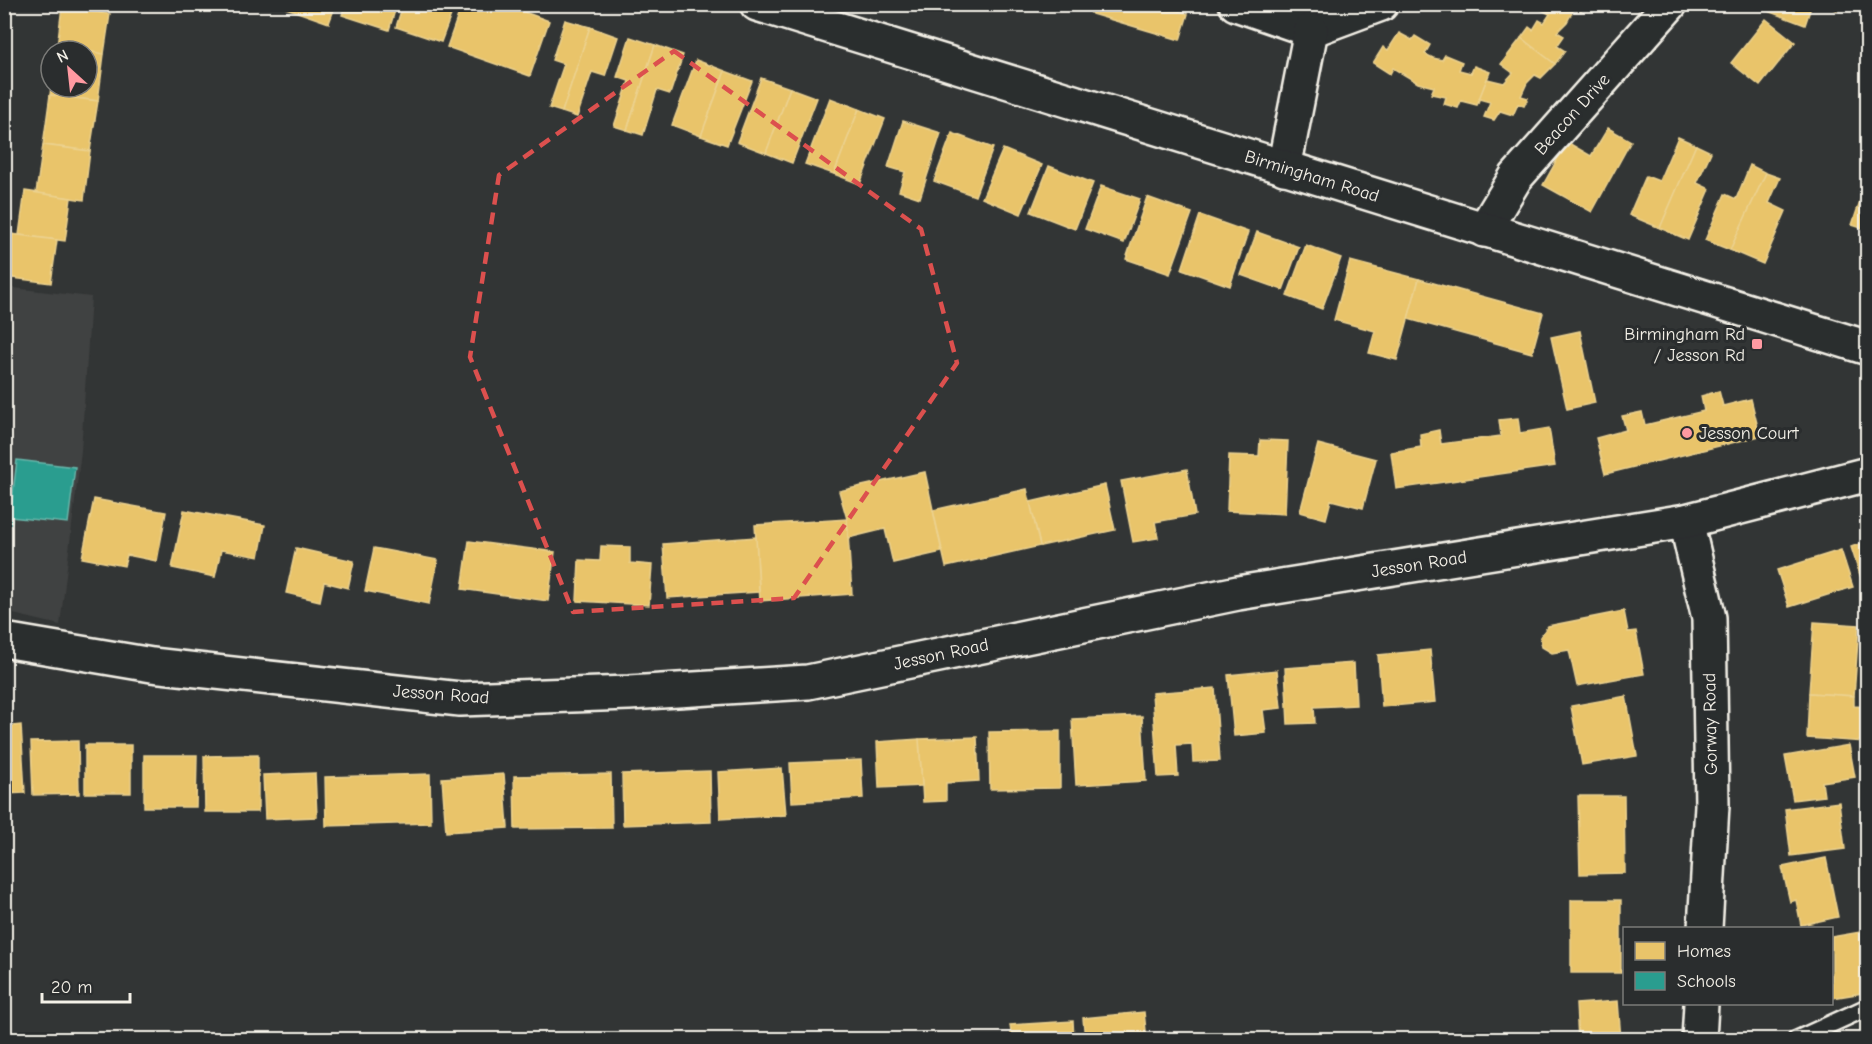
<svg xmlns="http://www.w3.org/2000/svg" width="1872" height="1044" viewBox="0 0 1872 1044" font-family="'Comic Neue',sans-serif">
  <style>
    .built { fill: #404242 }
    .homes { fill: #e9c46a; stroke: #ecd290; stroke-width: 1.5 }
    .schools { fill: #2a9d8f; stroke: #67b6aa; stroke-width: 1.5 }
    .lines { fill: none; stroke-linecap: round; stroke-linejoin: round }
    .service-casing { stroke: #f4f1e8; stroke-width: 21 }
    .minor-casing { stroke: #f4f1e8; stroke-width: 38 }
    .tertiary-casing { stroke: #f4f1e8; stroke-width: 38 }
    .service { stroke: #2a2d2e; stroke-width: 16 }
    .minor { stroke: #2a2d2e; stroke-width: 33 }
    .tertiary { stroke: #2a2d2e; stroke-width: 33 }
    .marked { fill: none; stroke: #dc504e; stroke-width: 4.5; stroke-dasharray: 12 8; stroke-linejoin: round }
    .poi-dot { fill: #ff9aa2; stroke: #2a2d2e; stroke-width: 2 }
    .labels { text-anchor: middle; stroke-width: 6; stroke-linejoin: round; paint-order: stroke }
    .street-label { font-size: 18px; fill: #f4f1e8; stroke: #2a2d2e }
    .poi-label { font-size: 18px; fill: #f4f1e8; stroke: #2a2d2e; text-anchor: end }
  </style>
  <rect width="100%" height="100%" fill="#323535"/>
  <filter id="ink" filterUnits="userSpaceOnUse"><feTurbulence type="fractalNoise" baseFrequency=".0167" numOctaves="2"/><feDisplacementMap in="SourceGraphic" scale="12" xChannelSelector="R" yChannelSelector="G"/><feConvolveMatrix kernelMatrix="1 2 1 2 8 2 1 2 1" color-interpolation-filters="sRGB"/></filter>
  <g filter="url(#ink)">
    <polygon class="built" points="5,287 91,297 81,451 60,625 5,612"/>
    <g class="homes">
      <polygon points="287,4 336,4 329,23 286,8"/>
      <polygon points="345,4 397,4 389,30 342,15"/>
      <polygon points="403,4 455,4 441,42 396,27"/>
      <polygon points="462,4 503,4 549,21 530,76 447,47"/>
      <polygon points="1084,4 1160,4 1188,14 1180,40 1092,14"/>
      <polygon points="1539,4 1585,4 1581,11 1575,7 1567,22 1557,32 1564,36 1557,46 1565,51 1555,64 1521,38 1529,27 1533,30 1539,20 1544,23 1550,14 1537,8"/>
      <polygon points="1767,4 1812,4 1805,25 1765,10"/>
      <polygon points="1822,4 1839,4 1837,10"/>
      <polygon points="62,7 110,14 104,54 57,47"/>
      <polygon points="1766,19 1795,42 1760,86 1731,63"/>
      <polygon points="565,20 590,27 562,112 549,108 564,64 552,60"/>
      <polygon points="590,27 618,37 605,76 592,72 577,117 562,112"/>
      <polygon points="1399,33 1412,40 1415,36 1430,45 1425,54 1433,58 1442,60 1445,55 1462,62 1459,70 1471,73 1474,66 1490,72 1477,105 1461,101 1458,108 1444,104 1446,97 1431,94 1434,87 1418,83 1393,68 1390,74 1373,63 1383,47 1388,50"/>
      <polygon points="630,37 655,45 627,130 614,126 629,81 617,77"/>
      <polygon points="1521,38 1555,64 1541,78 1535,75 1527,83 1521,96 1528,98 1524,106 1518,104 1513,115 1500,111 1494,120 1484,117 1490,102 1479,99 1487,79 1504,83 1513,73 1501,64"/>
      <polygon points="655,45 683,55 670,94 657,90 643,135 627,130"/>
      <polygon points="57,47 83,51 56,51"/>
      <polygon points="87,51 104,54 98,101 50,95 51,87 87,87"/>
      <polygon points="696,60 725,71 701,136 672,125"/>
      <polygon points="725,71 752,81 727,145 701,136"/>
      <polygon points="761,78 790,88 766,153 737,142"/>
      <polygon points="790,88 817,98 792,163 766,153"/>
      <polygon points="50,95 98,101 90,151 43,145"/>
      <polygon points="830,98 859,109 834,174 805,164"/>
      <polygon points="859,109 885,119 860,184 834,174"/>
      <polygon points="903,121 941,133 920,198 899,191 905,172 888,167"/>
      <polygon points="1608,128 1631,141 1592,212 1543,185 1567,142 1591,156"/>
      <polygon points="952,133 993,148 975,196 934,181"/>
      <polygon points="1678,137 1696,145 1660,228 1629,215 1646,176 1659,181"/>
      <polygon points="43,145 90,151 84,200 36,193"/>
      <polygon points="1696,145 1711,152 1697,183 1710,189 1688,240 1660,228"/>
      <polygon points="1003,149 1042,165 1021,214 982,198"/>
      <polygon points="1750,165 1766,173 1730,250 1705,240 1725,194 1736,199"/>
      <polygon points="1049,166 1093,183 1075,229 1031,212"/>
      <polygon points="1766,173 1780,178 1769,203 1786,211 1763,264 1730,250"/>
      <polygon points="1101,186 1140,199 1124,243 1085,229"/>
      <polygon points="1865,186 1868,187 1868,230 1852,225"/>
      <polygon points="25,191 71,198 65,241 19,235"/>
      <polygon points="1147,197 1192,213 1170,274 1126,259"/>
      <polygon points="1200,215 1248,232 1230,286 1182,269"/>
      <polygon points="1257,232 1299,247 1283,290 1241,275"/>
      <polygon points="11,234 57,240 51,283 5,277"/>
      <polygon points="1306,245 1341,258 1322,309 1287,296"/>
      <polygon points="1350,261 1419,279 1397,360 1369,353 1375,331 1334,320"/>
      <polygon points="1419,279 1543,313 1532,353 1408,319"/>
      <polygon points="1580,331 1595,403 1567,409 1551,337"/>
      <polygon points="1719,391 1723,406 1751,399 1760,436 1605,474 1596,438 1626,430 1622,416 1642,412 1645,425 1704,411 1701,396"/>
      <polygon points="1518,418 1520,433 1549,428 1555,466 1396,489 1391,452 1421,447 1420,434 1439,430 1441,444 1501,436 1499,420"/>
      <polygon points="1260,440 1288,441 1285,514 1227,511 1229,455 1259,456"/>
      <polygon points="1318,444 1376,459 1363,508 1331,500 1326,519 1300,512"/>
      <polygon points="1187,469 1195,515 1155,522 1158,538 1133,542 1121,481"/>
      <polygon points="925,472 942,552 893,563 885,529 848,538 847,519 839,491"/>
      <polygon points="1105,485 1115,530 1040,546 1030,502"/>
      <polygon points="1027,489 1040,546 946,567 933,510"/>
      <polygon points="94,499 166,512 157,561 127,555 124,566 82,558"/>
      <polygon points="184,510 265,525 259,557 221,550 215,577 172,568"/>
      <polygon points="847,519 852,594 760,601 755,525"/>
      <polygon points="756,537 759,592 667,598 663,544"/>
      <polygon points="469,541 555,552 548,601 462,589"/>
      <polygon points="1868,541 1868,579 1862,581 1851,547"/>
      <polygon points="601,546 630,547 630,563 652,565 649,605 577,601 579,560 600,561"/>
      <polygon points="296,548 354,561 348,588 324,582 320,601 286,593"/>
      <polygon points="374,548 438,560 429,604 365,591"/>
      <polygon points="1841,550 1853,587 1789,607 1777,570"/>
      <polygon points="1624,611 1628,632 1636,631 1644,674 1577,686 1569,650 1552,653 1542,647 1540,637 1548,626"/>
      <polygon points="1814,622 1859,625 1854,696 1809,693"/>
      <polygon points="1430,650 1435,702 1382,707 1378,655"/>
      <polygon points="1354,663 1356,705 1314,707 1315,723 1288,724 1285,668"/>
      <polygon points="1277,670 1281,708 1263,710 1266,733 1234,736 1228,675"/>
      <polygon points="1215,688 1220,761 1193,762 1192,744 1176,745 1178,776 1158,777 1152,693"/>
      <polygon points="1809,693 1854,696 1854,706 1868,707 1866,742 1807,738"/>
      <polygon points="1626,696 1637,756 1582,765 1571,706"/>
      <polygon points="1142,716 1146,781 1076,785 1072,719"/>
      <polygon points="21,725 25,793 4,794 4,727"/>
      <polygon points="1060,731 1060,788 990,789 989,732"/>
      <polygon points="977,737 979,781 946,783 946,801 923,802 919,739"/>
      <polygon points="919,739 922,786 879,788 877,742"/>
      <polygon points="78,741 79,794 33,795 31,742"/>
      <rect x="85" y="745" width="46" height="48"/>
      <polygon points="1849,745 1855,777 1822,782 1824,796 1793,800 1785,756"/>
      <polygon points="144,755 197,755 196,807 144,807"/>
      <polygon points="258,755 258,812 205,812 204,756"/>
      <polygon points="861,760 863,798 792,802 790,763"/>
      <polygon points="782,768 786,815 720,819 718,772"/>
      <polygon points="710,771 711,822 623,825 622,774"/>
      <polygon points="315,773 317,817 265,819 263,775"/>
      <polygon points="430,774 431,823 326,826 325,777"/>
      <polygon points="504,774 508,828 446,832 442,778"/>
      <polygon points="611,774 612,828 515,829 514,776"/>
      <polygon points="1578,796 1624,796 1625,873 1580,874"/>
      <polygon points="1839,802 1845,849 1791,856 1785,809"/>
      <polygon points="1826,858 1838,917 1801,925 1796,900 1790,902 1782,867"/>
      <rect x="1571" y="900" width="50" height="73"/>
      <polygon points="1860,932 1868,975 1868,992 1832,998 1832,937"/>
      <polygon points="1618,1001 1621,1040 1578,1040 1576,1004"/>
      <polygon points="1144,1012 1147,1040 1085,1040 1083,1018"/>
      <polygon points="1073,1021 1074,1040 1012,1040 1010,1025"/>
    </g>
    <g class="schools">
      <polygon points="17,460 75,467 68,523 10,517"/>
      <polygon points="4,517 12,520 4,545"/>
    </g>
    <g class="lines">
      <g class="service-casing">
        <polyline id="service" points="1796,1040 1868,1007"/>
      </g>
      <g class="minor-casing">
        <g id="minor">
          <polyline points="1236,4 1311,30 1381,4"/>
          <polyline points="1284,168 1311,30"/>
          <polyline points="1484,230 1516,177 1670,4"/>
          <polyline points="1686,521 1709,618 1712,805 1705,928"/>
          <polyline points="4,640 152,665 460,699 629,693 808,682 1238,593 1686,521 1868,474"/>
          <polyline points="1699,1040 1701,1004"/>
        </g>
      </g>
      <g class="tertiary-casing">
        <polyline id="tertiary" points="757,4 1868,348"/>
      </g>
      <use href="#service" class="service"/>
      <use href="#minor" class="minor"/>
      <use href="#tertiary" class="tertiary"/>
    </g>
  </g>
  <path class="marked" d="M674,51L921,229L957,363L794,598L573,612L470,357L499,175Z"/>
  <g class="poi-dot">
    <rect x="1751" y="338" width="12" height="12" rx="3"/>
    <circle cx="1687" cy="433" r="6"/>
  </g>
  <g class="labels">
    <g class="street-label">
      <text transform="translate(1572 114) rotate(-48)" y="6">Beacon Drive</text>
      <text transform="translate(1312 176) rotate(17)" y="6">Birmingham Road</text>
      <text transform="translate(1419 564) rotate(-9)" y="6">Jesson Road</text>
      <text transform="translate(941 654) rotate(-12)" y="6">Jesson Road</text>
      <text transform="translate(441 694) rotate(4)" y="6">Jesson Road</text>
      <text transform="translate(1710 724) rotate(-91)" y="6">Gorway Road</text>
    </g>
    <g class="poi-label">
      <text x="1745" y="340">Birmingham Rd<tspan x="1745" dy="21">/ Jesson Rd</tspan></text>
      <text x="1699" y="439" text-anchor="start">Jesson Court</text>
    </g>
  </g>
  <rect width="1872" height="1044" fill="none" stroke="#2a2d2e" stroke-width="24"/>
  <rect x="12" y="12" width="1848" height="1020" fill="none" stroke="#f4f1e8" stroke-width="2" filter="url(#ink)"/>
  <rect x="1623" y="927" width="210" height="78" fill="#2a2d2e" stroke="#7b7b78" stroke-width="1.5"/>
  <rect x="1635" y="942" width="30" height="18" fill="#e9c46a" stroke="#7b7b78" stroke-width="1.5"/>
  <text x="1677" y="957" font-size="18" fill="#f4f1e8">Homes</text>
  <rect x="1635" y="972" width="30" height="18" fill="#2a9d8f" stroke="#7b7b78" stroke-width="1.5"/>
  <text x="1677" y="987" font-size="18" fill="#f4f1e8">Schools</text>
  <g transform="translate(69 69) rotate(333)"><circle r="28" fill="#2a2d2e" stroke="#7b7b78" stroke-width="1.5"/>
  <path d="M0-4.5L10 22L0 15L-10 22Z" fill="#ff9aa2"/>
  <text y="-9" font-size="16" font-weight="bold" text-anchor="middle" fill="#f4f1e8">N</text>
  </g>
  <path d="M42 993v9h88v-9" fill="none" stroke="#f4f1e8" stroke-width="3"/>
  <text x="51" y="993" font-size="18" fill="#f4f1e8" stroke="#2a2d2e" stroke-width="4.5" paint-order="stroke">20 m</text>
</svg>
